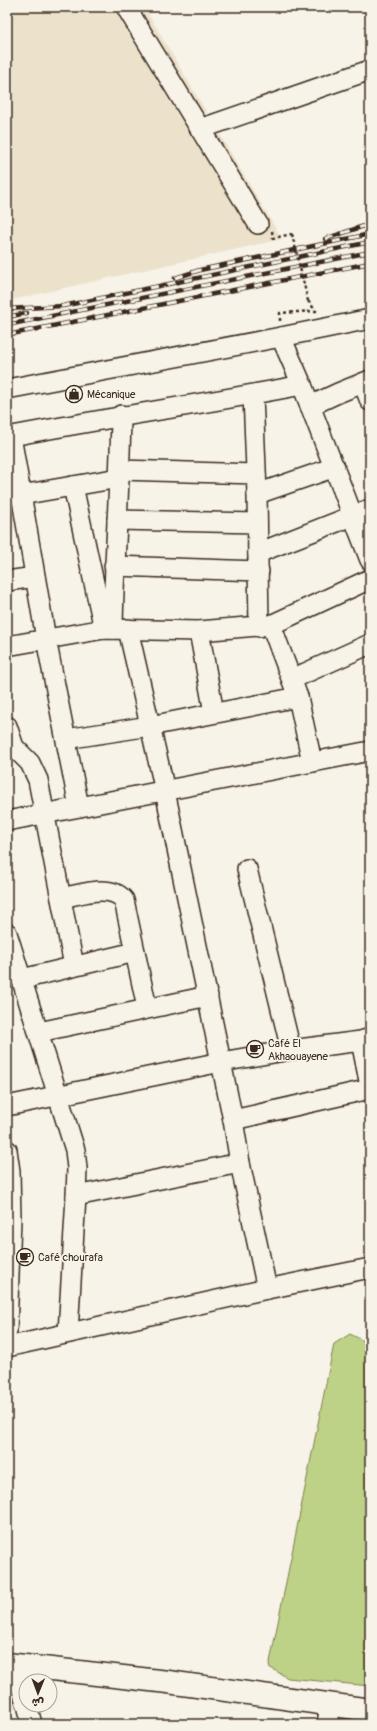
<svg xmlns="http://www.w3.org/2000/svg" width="377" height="1731" viewBox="0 0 377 1731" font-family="Pangolin,'Playpen Sans Arabic',sans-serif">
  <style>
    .built { fill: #ece2cc }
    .green { fill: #bed287; stroke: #7c7e52 }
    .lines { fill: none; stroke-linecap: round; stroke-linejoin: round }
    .minor-casing { stroke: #3b2a1e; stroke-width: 22 }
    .major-casing { stroke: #3b2a1e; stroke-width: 25 }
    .path { stroke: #3b2a1e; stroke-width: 2.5; stroke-dasharray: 3 3; stroke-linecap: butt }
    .minor { stroke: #f7f3e8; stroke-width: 19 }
    .major { stroke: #f7f3e8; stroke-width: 22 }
    .rail-casing { stroke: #3b2a1e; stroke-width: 4.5 }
    .rail { stroke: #f7f3e8; stroke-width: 3; stroke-dasharray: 9; stroke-linecap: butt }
    .path-bridge { stroke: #3b2a1e; stroke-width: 2.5; stroke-dasharray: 3 3; stroke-linecap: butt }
    .labels { text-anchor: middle; stroke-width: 3.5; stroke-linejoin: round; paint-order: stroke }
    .poi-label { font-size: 11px; fill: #3b2a1e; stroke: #f7f3e8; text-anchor: start }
  </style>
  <rect width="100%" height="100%" fill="#f7f3e8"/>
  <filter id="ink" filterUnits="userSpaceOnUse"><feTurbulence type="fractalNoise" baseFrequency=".025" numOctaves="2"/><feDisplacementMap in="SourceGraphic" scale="8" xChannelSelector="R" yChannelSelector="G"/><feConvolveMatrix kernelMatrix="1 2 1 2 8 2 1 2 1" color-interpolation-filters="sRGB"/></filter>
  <g filter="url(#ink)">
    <polygon class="built" points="7,7 144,7 282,239 7,301"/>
    <polygon class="green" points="350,1334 370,1344 370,1686 288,1678 269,1667 334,1344"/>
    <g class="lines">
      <g class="minor-casing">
        <g id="minor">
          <polyline points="126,7 258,224"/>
          <polyline points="200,129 370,70"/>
          <polyline points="281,337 302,385 370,560"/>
          <polyline points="363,383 370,401"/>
          <polyline points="7,389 281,337 370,319"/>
          <polyline points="253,395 257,494 259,627"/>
          <polyline points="310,406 338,393 370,380"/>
          <polyline points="11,436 46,639 79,807"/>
          <path d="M7,437C105,418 204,404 302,385"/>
          <polyline points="120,470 256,474"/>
          <polyline points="73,486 104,629"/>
          <polyline points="257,494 335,467"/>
          <polyline points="21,495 119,478"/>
          <polyline points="117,520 257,523"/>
          <polyline points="258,553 370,509"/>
          <polyline points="114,566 259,571"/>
          <polyline points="7,581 35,577"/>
          <polyline points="271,625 298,697 312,762"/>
          <path d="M113,629C114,558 120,487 121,415"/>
          <polyline points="128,629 165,791 233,1120 240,1163 267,1289"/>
          <polyline points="199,631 214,713"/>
          <polyline points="7,646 104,629 199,631 271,625 370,579"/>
          <polyline points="292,679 370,644"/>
          <polyline points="7,726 14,747 30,763 38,780 74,966"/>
          <polyline points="66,739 150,726 298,697"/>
          <polyline points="7,821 370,751"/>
          <polyline points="247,869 291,1050"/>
          <path d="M61,898C79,895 110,883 124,900L147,1008"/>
          <polyline points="7,933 75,1150 77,1168 76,1196 68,1333"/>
          <polyline points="22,979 135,952"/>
          <polyline points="39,1032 208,996"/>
          <polyline points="361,1041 370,1086"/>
          <polyline points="7,1106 221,1062 291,1050 361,1041 370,1038"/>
          <polyline points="233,1120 370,1089"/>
          <polyline points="7,1150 10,1171 11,1219 7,1331"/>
          <polyline points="76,1196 240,1163"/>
          <polyline points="7,1347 267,1289 370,1268"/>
          <polyline points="14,1665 26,1703"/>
          <polyline points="27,1705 32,1724"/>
          <polyline points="327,1724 330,1705"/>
        </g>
      </g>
      <g class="major-casing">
        <polyline id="major" points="7,1664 168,1682 370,1710"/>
      </g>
      <g class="path">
        <polyline points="272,231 273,238 292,234"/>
        <polyline points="280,321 280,313 316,311 308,301"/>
      </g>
      <use href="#minor" class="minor"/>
      <use href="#major" class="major"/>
      <g class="rail-casing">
        <g id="rail">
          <polyline points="325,239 370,224"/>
          <polyline points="175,278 200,270 370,234"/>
          <polyline points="7,309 63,306 370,242"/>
          <polyline points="7,317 27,313"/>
          <polyline points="7,325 370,252"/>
          <polyline points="7,335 370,263"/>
        </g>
      </g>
      <use href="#rail" class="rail"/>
      <polyline class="path-bridge" points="292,234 308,301"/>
    </g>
  </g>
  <defs>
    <g id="shop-ring" transform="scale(0.9)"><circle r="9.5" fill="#f7f3e8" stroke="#3b2a1e" stroke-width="1.5"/><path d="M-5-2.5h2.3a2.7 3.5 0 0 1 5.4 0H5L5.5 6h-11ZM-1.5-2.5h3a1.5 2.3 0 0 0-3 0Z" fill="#3b2a1e"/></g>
    <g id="cafe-ring" transform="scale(0.9)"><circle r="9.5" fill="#f7f3e8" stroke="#3b2a1e" stroke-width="1.5"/><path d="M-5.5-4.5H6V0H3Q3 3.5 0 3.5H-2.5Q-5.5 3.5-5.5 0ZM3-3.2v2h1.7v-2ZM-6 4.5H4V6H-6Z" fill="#3b2a1e"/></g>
  </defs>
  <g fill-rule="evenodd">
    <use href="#shop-ring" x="74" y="394"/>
    <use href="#cafe-ring" x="255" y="1049"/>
    <use href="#cafe-ring" x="25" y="1257"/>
  </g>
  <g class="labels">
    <g class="poi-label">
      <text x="87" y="398">Mécanique</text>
      <text x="268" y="1047">Café El<tspan x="268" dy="13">Akhaouayene</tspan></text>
      <text x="38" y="1261">Café chourafa</text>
    </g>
  </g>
  <rect width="377" height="1731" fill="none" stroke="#f7f3e8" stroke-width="24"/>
  <rect x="12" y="12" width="353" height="1707" fill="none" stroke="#3b2a1e" stroke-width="1.5" filter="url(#ink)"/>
  <g transform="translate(38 1693) rotate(181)"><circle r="19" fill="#f7f3e8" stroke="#aca397"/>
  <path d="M0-3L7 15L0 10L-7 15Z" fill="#3b2a1e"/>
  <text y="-6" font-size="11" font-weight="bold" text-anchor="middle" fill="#3b2a1e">ش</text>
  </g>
</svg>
